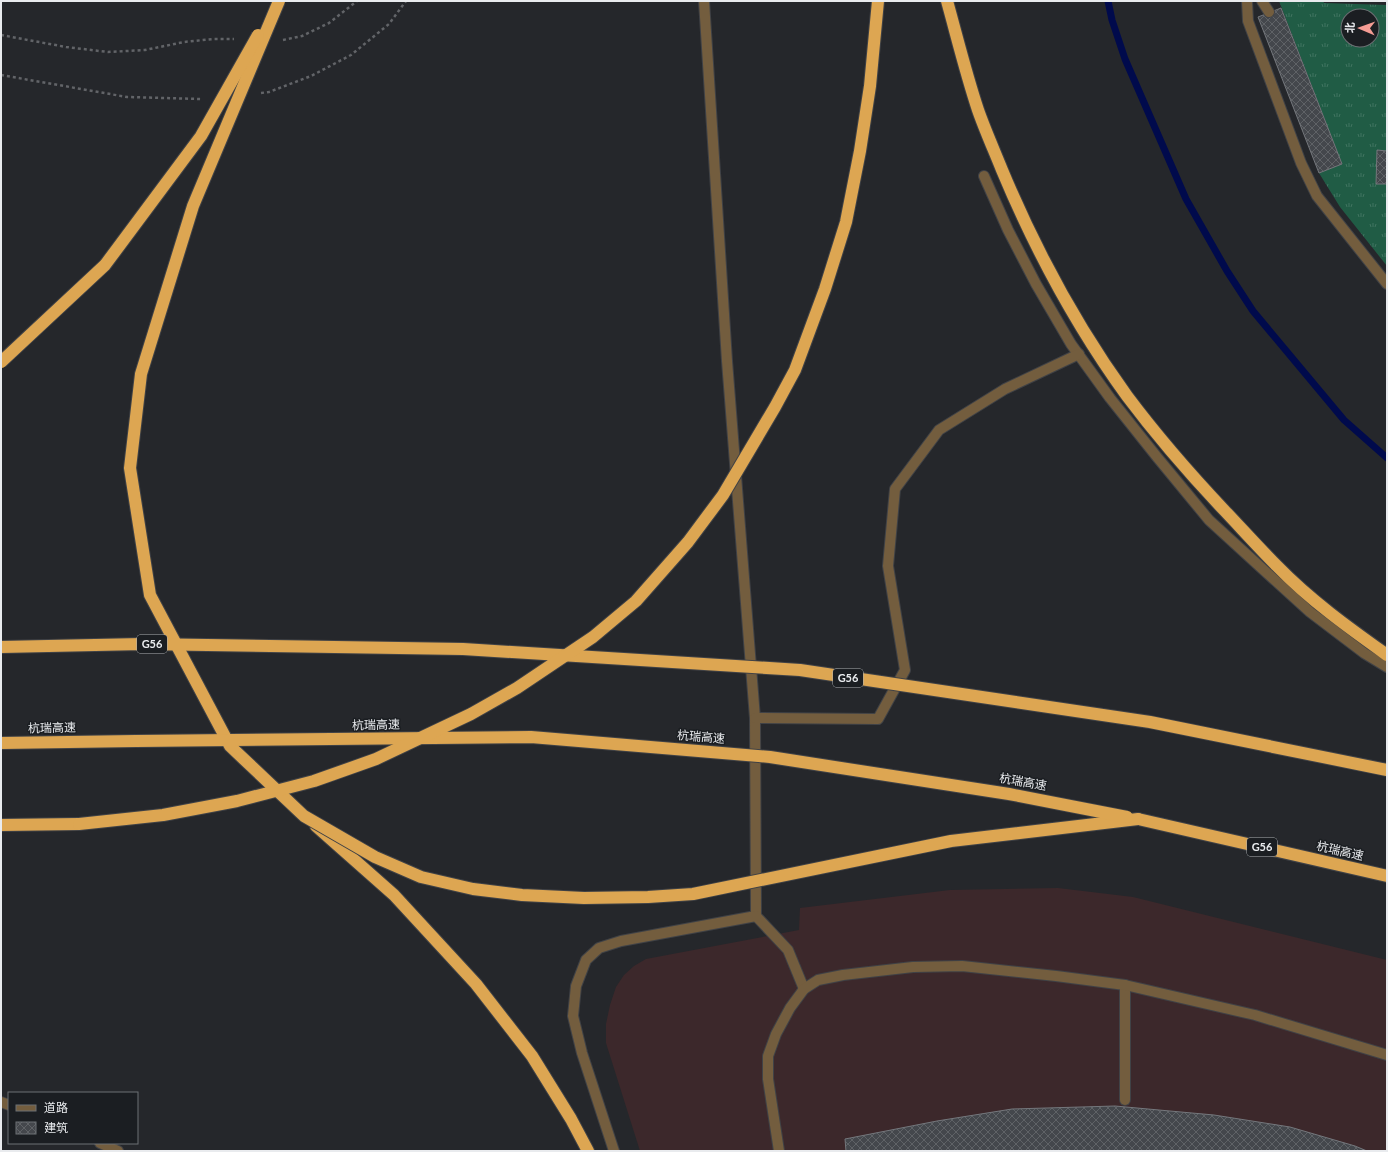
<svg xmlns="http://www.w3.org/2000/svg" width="1388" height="1152" viewBox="0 0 1388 1152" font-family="Lato,'Noto Sans SC',sans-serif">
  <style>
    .commercial { fill: #3c282b }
    .grass { fill: url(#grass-tufts); fill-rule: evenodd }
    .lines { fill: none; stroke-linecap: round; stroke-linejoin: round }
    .stream { stroke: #000a4c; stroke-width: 7 }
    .building { fill: url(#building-cross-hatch); stroke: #74777c }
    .minor-casing { stroke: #404246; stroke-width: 12 }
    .highway-casing { stroke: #404246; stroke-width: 14 }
    .path { stroke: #626468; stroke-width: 2.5; stroke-dasharray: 3 3; stroke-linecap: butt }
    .minor { stroke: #735d3e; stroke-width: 10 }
    .highway { stroke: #dda652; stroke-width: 12 }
    .highway-bridge-casing { stroke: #404246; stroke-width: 14; stroke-linecap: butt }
    .highway-bridge { stroke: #dda652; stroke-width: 12 }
    .labels { text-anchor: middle; stroke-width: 3; stroke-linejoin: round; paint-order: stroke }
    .shield { fill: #1b1e22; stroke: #abaeb1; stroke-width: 1 }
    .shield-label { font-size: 11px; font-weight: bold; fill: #e9ebee }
    .street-label { font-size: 12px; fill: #e9ebee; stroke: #1b1e22 }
  </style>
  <defs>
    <pattern id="grass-tufts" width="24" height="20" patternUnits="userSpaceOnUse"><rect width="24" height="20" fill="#205c45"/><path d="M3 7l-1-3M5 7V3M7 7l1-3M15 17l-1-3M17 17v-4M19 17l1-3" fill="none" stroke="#407460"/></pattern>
    <pattern id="building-cross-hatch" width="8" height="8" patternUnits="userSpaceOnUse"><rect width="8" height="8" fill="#44474c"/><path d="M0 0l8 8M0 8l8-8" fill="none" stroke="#5f6266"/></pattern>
  </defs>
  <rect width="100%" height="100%" fill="#25272b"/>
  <polygon class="commercial" points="1058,888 1133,897 1387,960 1387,1151 640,1151 606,1043 606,1024 610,1005 616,987 624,975 634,966 646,959 799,930 800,908 950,890"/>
  <path class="grass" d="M1279,1H1323L1324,3L1387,5V266L1340,207L1319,173L1342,164ZM1348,16H1372V40H1348Z"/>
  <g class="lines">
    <polyline class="stream" points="1108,1 1112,20 1125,59 1186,199 1227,271 1253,311 1344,420 1387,458"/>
  </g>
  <g class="building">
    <polygon points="1281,8 1342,164 1319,173 1258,17"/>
    <polygon points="1377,150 1387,151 1387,184 1376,184"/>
    <polygon points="1115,1106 1214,1115 1290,1127 1355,1146 1367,1151 846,1151 845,1139 937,1121 1012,1109"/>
  </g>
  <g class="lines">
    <g class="minor-casing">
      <g id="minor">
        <polyline points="704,1 727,361 755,718 756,916 788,950 804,989"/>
        <polyline points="1247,1 1248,21 1301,163 1317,196 1387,284"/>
        <polyline points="1262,1 1269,12"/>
        <polyline points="984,176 1008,230 1036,284 1071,344 1110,398 1157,457 1209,520 1267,573 1310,612 1364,653 1387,667"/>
        <polyline points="755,718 878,719 905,670 888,566 895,489 939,430 1005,389 1079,354"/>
        <polyline points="1125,1100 1125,985"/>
        <polyline points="1,1102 9,1105"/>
        <polyline points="100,1143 118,1151"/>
        <polyline points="614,1151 582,1053 573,1016 576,986 586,960 599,948 621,941 756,916"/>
        <polyline points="779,1151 768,1079 768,1056 776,1034 790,1008 804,989 818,980 843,975 913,967 962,966 1056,976 1125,985 1255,1015 1387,1055"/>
      </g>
    </g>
    <g class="highway-casing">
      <g id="highway">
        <path d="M947,1C957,37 966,74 978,110C985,130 994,150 1002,170C1035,249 1077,327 1127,396C1157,436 1190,474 1224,510C1242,529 1259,548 1277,566C1310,600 1349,628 1387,655"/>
        <polyline points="1,743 136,741"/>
        <polyline points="1138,819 1387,876"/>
        <polyline points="1,825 79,824"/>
        <polyline points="316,826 394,895 476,984 532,1056 571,1119 588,1151"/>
      </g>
    </g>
    <g class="path">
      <polyline points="1,35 66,47 108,52 145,50 184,42 213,39 234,39"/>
      <polyline points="283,40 302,36 329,23 357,1"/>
      <polyline points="1,75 127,97 201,99"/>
      <polyline points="261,93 269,92 311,76 351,55 389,24 406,1"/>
    </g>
    <use href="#minor" class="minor"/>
    <use href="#highway" class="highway"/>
    <g class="highway-bridge-casing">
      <g id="highway-bridge">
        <polyline points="279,1 193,206 141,374 130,468 150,595 230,746 304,816 375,857 421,877 473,889 522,895 584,898 648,897 693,894 951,841 1138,819"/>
        <polyline points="1,362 105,265 201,136 258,35"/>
        <polyline points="1,647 142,644 463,649 800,670 1150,722 1387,770"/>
        <polyline points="136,741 531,737 770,757 1009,794 1127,817"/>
        <polyline points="79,824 163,815 237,801 314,781 376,759 471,714 517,688 593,637 636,601 688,542 723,495 775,407 795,370 825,289 846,222 860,151 870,86 878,1"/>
      </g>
    </g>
    <use href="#highway-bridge" class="highway-bridge"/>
  </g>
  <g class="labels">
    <g class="shield">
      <rect x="137" y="635" width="30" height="18" rx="3"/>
      <rect x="833" y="669" width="30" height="18" rx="3"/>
      <rect x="1247" y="838" width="30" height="18" rx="3"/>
    </g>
    <g class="shield-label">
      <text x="152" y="648">G56</text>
      <text x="848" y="682">G56</text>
      <text x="1262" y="851">G56</text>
    </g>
    <g class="street-label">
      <text transform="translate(376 725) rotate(-1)" y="4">杭瑞高速</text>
      <text transform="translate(52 728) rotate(-1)" y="4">杭瑞高速</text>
      <text transform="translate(701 737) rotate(5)" y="4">杭瑞高速</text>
      <text transform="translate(1023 782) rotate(10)" y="4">杭瑞高速</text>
      <text transform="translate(1340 851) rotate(13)" y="4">杭瑞高速</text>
    </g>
  </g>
  <rect width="1388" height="1152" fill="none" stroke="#e9ebee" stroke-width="4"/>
  <rect x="8" y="1092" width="130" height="52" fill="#1b1e22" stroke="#6d7074"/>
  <rect x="16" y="1105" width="20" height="6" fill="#735d3e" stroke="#6d7074"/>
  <text x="44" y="1112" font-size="12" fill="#e9ebee">道路</text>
  <rect x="16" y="1122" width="20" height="12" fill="url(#building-cross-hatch)" stroke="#6d7074"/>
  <text x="44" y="1132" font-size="12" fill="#e9ebee">建筑</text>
  <g transform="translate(1360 28) rotate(272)"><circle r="19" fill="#1b1e22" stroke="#6d7074"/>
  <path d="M0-3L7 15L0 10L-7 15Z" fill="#f59c94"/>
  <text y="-6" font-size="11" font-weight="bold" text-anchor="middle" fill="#e9ebee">北</text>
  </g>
</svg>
